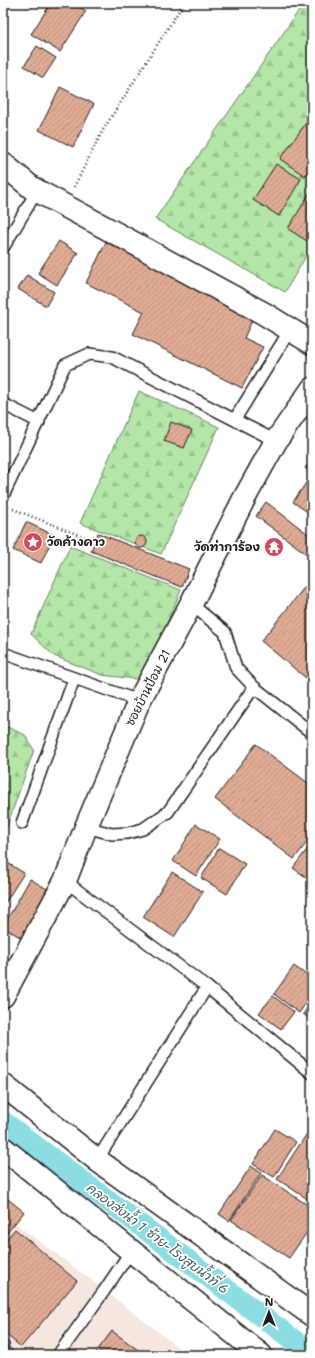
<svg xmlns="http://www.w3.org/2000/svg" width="315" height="1358" viewBox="0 0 315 1358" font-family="'Shantell Sans','Playpen Sans Thai',sans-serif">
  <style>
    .built { fill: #f5e6df }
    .forest { fill: url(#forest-firs); stroke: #688162 }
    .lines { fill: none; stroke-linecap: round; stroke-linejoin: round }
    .canal { stroke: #8cdde2; stroke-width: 22 }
    .building { fill: url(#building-hatch); stroke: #1c1c1c }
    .service-casing { stroke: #1c1c1c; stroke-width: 14 }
    .minor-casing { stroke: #1c1c1c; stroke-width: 25 }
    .secondary-casing { stroke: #1c1c1c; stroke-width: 25 }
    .path { stroke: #1c1c1c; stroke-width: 2.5; stroke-dasharray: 1 3; stroke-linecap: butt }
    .service { stroke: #fff; stroke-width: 11 }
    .minor { stroke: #fff; stroke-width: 22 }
    .secondary { stroke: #fff; stroke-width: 22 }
    .labels { text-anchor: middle; stroke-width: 3.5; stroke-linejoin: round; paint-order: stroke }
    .poi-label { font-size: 12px; font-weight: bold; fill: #1c1c1c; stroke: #fff; text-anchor: start }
    .street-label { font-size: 12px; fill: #1c1c1c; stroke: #fff }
    .water-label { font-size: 13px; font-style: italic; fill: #436061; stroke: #fff }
  </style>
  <defs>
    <pattern id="forest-firs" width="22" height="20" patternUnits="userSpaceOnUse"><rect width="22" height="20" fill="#b3e6a7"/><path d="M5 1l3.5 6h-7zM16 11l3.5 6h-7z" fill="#99c58f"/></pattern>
    <pattern id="building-hatch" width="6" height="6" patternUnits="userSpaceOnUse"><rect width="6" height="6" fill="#dfab94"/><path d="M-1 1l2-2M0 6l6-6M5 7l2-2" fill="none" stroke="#bf937f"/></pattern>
  </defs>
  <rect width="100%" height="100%" fill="#fff"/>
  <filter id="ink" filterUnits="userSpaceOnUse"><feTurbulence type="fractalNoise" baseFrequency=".025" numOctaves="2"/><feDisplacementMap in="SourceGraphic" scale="8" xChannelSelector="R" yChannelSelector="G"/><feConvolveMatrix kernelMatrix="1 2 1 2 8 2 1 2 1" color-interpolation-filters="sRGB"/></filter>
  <g filter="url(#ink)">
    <polygon class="built" points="16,1224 87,1277 188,1355 3,1355 3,1239"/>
    <g class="forest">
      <polygon points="304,3 312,3 312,246 285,292 155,219"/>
      <polygon points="139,391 219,427 161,554 80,523"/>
      <polygon points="70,546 181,590 143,680 102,675 54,656 31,634"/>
      <polygon points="3,725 25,735 34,750 3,837"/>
    </g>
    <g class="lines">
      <polyline class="canal" points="3,1122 312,1354"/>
    </g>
    <g class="building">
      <polygon points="51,3 73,3 86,11 60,52 31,34"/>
      <polygon points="37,46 56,58 43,78 24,66"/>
      <polygon points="3,60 8,63 3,72"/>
      <polygon points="60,87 94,104 73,147 39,130"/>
      <polygon points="306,123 312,127 312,166 305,176 280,159"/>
      <polygon points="276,164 301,179 279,216 253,200"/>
      <polygon points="312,189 312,244 288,229"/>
      <polygon points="59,241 78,253 57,285 38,273"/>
      <polygon points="106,242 254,316 244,338 263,347 242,388 133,334 144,312 86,283"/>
      <polygon points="27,275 54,292 46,306 18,289"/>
      <polygon points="171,422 192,430 184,448 164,441"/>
      <polygon points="312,459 312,473 305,468"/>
      <polygon points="312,474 312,515 293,502"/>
      <polygon points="266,502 312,537 312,558 256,516"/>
      <polygon points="26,522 54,535 41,563 13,550"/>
      <polygon points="98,533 189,569 182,587 91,551"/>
      <circle cx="141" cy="542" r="6"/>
      <polygon points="312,578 312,683 261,641"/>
      <polygon points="256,744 312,786 312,836 294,859 215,799"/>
      <polygon points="196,824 220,839 196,876 173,861"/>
      <polygon points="312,843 312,869 306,877 293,868"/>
      <polygon points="219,848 245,864 227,894 201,878"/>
      <polygon points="6,862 24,873 5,903 3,902 3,867"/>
      <polygon points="172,872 203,892 174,937 143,917"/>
      <polygon points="30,879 54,893 27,941 3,927"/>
      <polygon points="294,966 312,979 312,994 299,1013 274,994"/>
      <polygon points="273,996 294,1012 281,1029 259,1013"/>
      <polygon points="312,1002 312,1020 303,1014"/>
      <polygon points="312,1126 312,1202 277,1179"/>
      <polygon points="275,1129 296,1142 274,1177 253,1164"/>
      <polygon points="251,1166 261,1173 229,1221 219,1214"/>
      <polygon points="262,1175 312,1208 312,1225 289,1258 231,1220"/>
      <polygon points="3,1195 24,1212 3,1238"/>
      <polygon points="15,1229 77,1281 21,1347 3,1332 3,1243"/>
      <polygon points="112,1331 145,1355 94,1355"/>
      <polygon points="3,1338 10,1344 3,1352"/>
      <polygon points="9,1347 17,1355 3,1355"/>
    </g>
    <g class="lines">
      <g class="service-casing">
        <g id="service">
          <polyline points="3,248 34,196 32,188"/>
          <polyline points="3,404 39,422"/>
          <polyline points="235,419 290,330"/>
          <polyline points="3,496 65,365 89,354 112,357 276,441"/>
          <polyline points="191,604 225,632 236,668 254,687 312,733"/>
          <polyline points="3,653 139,701"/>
          <polyline points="22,823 74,679"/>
          <polyline points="86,827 112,834 128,833 143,829 168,812 254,687"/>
          <polyline points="65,881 207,987 312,1073"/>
          <polyline points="97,1160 207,987"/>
          <polyline points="58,1355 104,1291 131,1251"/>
        </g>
      </g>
      <g class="minor-casing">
        <g id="minor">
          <polyline points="3,164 32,188 263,313 312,343"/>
          <polyline points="3,996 65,881 86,827 139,701 191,604 245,497 276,441 312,389"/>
          <polyline points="3,1148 261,1355"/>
        </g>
      </g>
      <g class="secondary-casing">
        <polyline id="secondary" points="3,1085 97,1160 312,1315"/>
      </g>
      <g class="path">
        <polyline points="74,187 103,130 182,6"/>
        <polyline points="13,509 94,541"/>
      </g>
      <use href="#service" class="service"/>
      <use href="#minor" class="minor"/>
      <use href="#secondary" class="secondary"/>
    </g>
  </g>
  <defs>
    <g id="sight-disc" transform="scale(1)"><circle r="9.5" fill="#d1495b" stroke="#fff"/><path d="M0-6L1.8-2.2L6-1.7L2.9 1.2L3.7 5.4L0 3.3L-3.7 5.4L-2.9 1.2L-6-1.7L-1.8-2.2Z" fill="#fff"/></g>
    <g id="temple-disc" transform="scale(1)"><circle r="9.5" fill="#d1495b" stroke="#fff"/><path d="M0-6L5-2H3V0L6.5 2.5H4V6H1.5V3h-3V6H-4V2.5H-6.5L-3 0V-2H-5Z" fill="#fff"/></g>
  </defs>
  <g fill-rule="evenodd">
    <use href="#sight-disc" x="33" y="542"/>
    <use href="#temple-disc" x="274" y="547"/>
  </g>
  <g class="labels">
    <g class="poi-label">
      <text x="47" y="546">วัดค้างคาว</text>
      <text x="260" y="551" text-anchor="end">วัดท่าการ้อง</text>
    </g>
    <g class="street-label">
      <text transform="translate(148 688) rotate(-63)" y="4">ซอยบ้านป้อม 21</text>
    </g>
    <g class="water-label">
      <text transform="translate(158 1238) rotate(37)" y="5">คลองส่งน้ำ 1 ซ้าย-โรงสูบน้ำที่ 6</text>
    </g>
  </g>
  <rect width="315" height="1358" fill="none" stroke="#fff" stroke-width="16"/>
  <rect x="8" y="8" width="299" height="1342" fill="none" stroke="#1c1c1c" stroke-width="1.5" filter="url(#ink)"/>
  <g transform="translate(269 1312)" stroke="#ffffff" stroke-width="3" paint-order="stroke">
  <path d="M0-3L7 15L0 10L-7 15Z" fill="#1c1c1c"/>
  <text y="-6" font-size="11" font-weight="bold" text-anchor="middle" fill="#1c1c1c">N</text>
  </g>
</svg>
